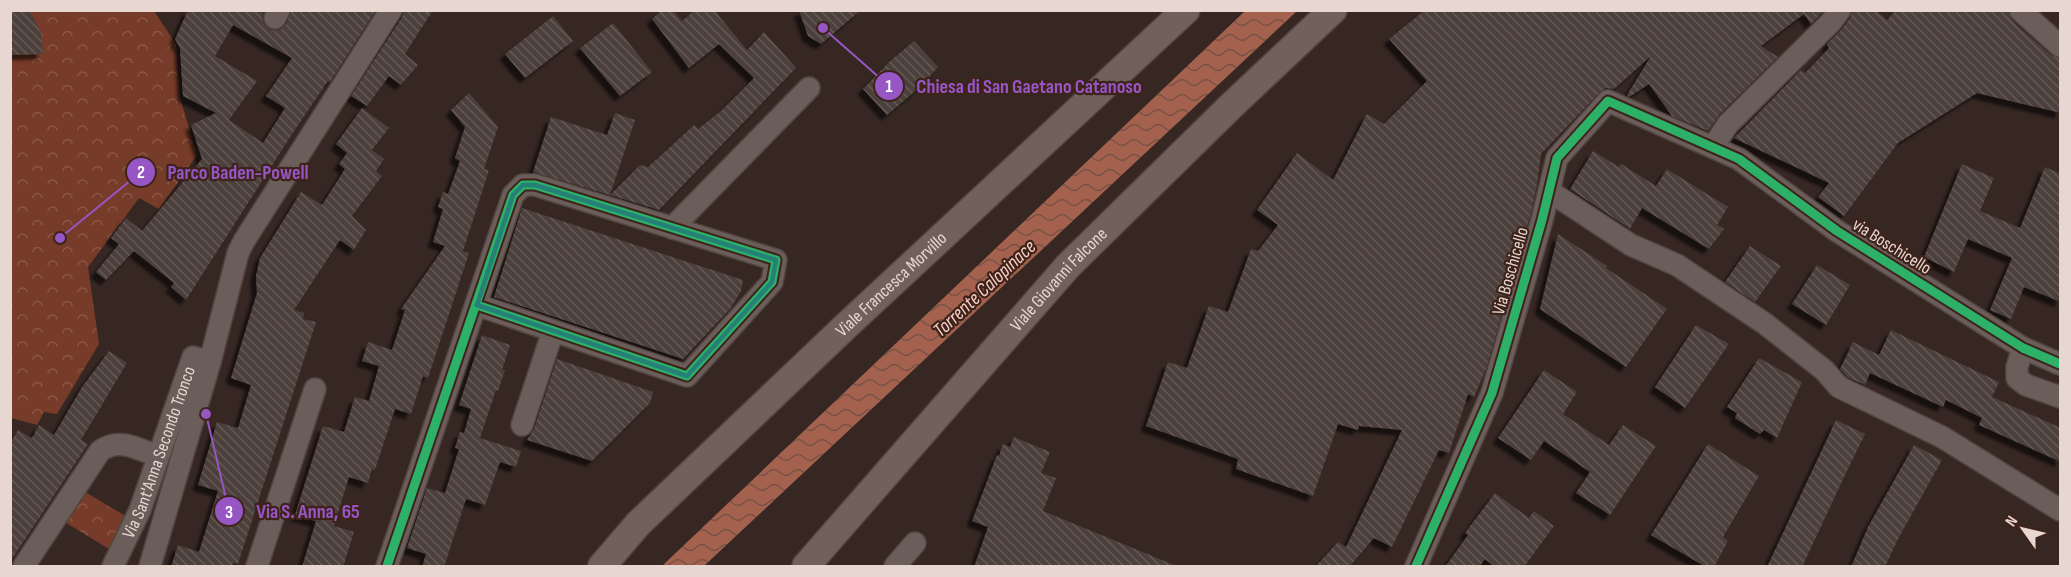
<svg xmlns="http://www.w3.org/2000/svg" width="2071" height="577" viewBox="0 0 2071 577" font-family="'Sofia Sans Condensed',sans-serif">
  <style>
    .park { fill: url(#park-crowns) }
    .water { fill: url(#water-waves) }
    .building { fill: url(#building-back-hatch); fill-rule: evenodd; filter: url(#shadow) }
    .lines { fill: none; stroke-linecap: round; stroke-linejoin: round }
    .minor-casing { stroke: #514440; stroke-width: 24 }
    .major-casing { stroke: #514440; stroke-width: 30 }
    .minor { stroke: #6b5e5a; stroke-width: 21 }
    .major { stroke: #71605b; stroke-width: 27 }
    .cycleway-casing { stroke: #3e231b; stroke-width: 13 }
    .cycleway { stroke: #2db169; stroke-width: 9 }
    .marked { fill: none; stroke: #258078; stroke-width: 4.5; stroke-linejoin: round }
    .labels { text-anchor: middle; stroke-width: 4.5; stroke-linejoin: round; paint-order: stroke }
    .street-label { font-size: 18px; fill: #e8d6d0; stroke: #3e231b }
    .water-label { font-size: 20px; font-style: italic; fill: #f7cdc1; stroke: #3e231b }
    .leader { fill: none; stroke: #9656c3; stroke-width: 2 }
    .callout-dot { fill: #9656c3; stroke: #3e231b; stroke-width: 2 }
    .mark-label { font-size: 18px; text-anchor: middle; font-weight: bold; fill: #fff }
    .callout-label { font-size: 20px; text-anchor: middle; font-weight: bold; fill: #9656c3; stroke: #3e231b; stroke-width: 4.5; stroke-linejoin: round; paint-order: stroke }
  </style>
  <defs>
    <pattern id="park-crowns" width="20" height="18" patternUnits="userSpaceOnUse" patternTransform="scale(1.5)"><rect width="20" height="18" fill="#763b29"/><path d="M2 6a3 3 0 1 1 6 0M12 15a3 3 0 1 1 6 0" fill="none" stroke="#8a5747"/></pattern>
    <pattern id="water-waves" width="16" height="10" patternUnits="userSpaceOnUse" patternTransform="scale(1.5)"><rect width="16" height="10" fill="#a3614e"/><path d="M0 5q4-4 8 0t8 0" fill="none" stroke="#795247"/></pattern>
    <pattern id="building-back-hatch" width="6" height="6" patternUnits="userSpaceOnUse" patternTransform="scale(1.5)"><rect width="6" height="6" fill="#4b3f3b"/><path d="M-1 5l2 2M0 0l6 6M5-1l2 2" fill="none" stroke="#655a56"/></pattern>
    <filter id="shadow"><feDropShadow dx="-5.5" dy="5.5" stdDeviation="1.5" flood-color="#0009"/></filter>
  </defs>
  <rect width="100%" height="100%" fill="#362723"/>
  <g class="park">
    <polygon points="11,11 154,11 176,44 180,98 197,155 159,209 139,198 88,267 99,344 57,414 44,412 37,425 11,418"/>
    <polygon points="82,490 127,517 109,549 63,521"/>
  </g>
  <polygon class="water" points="1245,11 1297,11 704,566 662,566"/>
  <g class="building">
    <polygon points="10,10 28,10 32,15 41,33 43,54 10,55"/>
    <path d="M188,10H264L262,18L264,24L269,29L275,31L281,29L286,24L292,10H376L330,82L328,81L296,128L186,300L171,287L174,283L134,251L106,280L96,272L119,244L111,238L126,218L142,231L202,159L191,125L216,113L183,96L180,48L175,39ZM233,25L292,58L266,96L285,108L263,143L229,120L257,81L215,56Z"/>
    <polygon points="404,10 433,10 405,54 418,65 401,85 389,76 367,106 351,96 402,17"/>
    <polygon points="662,10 673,10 682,21 695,10 714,10 747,50 764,32 796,68 659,210 610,195 640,165 648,167 694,125 698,129 722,110 754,78 719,44 689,68 652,19"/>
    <polygon points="799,10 861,10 821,44 808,36"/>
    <polygon points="1425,10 1824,10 1811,24 1804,14 1761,46 1778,57 1719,115 1708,131 1672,116 1649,84 1629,97 1627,95 1651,56 1614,89 1606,88 1599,93 1541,154 1537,185 1530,217 1486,369 1474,397 1468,394 1449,453 1439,450 1392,547 1374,538 1349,567 1315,567 1338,542 1346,547 1402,430 1359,426 1358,430 1338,424 1313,496 1236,469 1238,459 1146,426 1168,362 1187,368 1209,306 1228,312 1251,249 1258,251 1278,225 1257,210 1297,153 1333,180 1367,114 1384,124 1427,81 1389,39"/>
    <polygon points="1853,10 1875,10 1887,20 1896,10 2008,10 2011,19 2022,30 2051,55 2061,58 2061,113 1977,93 1898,143 1844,216 1818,197 1829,183 1734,138 1801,70 1805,73 1829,48 1827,44 1841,30 1850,18"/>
    <polygon points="553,16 573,41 525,78 505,54"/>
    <polygon points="613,23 652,72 620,96 580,48"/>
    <polygon points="914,41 938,67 921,86 887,115 863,89 889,62"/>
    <polygon points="469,93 498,127 484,169 489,170 463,251 469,253 428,378 423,376 411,414 395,409 375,470 372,469 368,483 349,477 334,526 354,532 343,567 302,567 316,521 295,515 323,426 344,432 355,397 369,401 379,366 362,361 368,342 392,350 405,310 401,309 445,246 433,242 443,209 438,207 443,192 448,194 460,161 455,158 465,127 451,110"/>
    <polygon points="362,108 389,128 372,150 384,159 376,171 382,176 352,216 366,230 354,250 340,240 294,310 304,313 303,319 316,322 238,564 233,563 233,567 171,567 178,545 199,552 218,491 198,485 217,422 238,428 251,385 231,378 257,293 256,276 260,258 301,192 322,205 345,169 339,164 347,153 336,144"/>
    <polygon points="615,113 635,120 610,195 533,172 551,117 607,135"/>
    <polygon points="1593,151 1619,167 1621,164 1656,186 1667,169 1728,207 1717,225 1724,229 1709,249 1642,208 1630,229 1570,189"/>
    <polygon points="1962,164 1994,178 1980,211 2020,228 2045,167 2061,174 2061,302 2024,287 2011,319 1990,310 2012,258 1968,239 1954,272 1924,257"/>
    <polygon points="522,208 743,280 741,291 730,309 683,359 494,297"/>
    <polygon points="1558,234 1607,266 1606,268 1667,309 1626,367 1540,309"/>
    <polygon points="1750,246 1781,266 1755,302 1725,282"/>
    <polygon points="1817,265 1850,285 1826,325 1792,304"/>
    <polygon points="1696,325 1729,344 1685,408 1655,387"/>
    <polygon points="1891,330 1999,382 1992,397 2061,428 2061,462 1979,425 1982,418 1946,400 1943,407 1870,373 1865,385 1847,377 1840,369 1853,342 1879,355"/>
    <polygon points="482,335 510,345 502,370 505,370 498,391 496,390 480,438 521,451 516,467 500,462 485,505 466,499 444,567 422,567 426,554 407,548 427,488 445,493 459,449 455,448 460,432 464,433 471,409 459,405"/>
    <polygon points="109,351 127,363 81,440 88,444 10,562 10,443 18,430 32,438 39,425 54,435 82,387"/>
    <polygon points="1759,358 1802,382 1777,438 1764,430 1760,434 1735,418 1737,413 1727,407"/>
    <polygon points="557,359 653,392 650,403 592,461 527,440 534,429"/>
    <polygon points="1544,370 1577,392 1563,414 1609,445 1623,425 1656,446 1610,515 1576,493 1590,472 1544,441 1531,460 1498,438"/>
    <polygon points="1836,420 1865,434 1846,473 1802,567 1767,567"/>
    <polygon points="1014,437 1050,452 1041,473 1056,478 1043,511 1179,567 974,567 988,527 972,521 997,455 999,456 1003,444 1010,447"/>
    <polygon points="1708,444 1759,476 1723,537 1728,541 1714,567 1706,567 1651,535"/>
    <polygon points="1914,445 1942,460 1897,541 1885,567 1851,567 1868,527"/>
    <polygon points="1495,493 1529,518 1534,511 1554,526 1524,567 1495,567 1485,559 1479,567 1445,567 1468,535 1465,533"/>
  </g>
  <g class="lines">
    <g class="minor-casing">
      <g id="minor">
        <polyline points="2020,10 2060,46"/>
        <polyline points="275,18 279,10"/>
        <polyline points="1713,147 1728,124 1831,22 1840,10"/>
        <polyline points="1549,191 1631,245 1677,265 1764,323 1824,370 1839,387 1942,437 2060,510"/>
        <polyline points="672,228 809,88"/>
        <polyline points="2023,348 2017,367 2017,378 2026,385 2060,397"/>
        <polyline points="522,425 553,331"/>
        <path d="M24,566L100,451C120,437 137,449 158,456"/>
        <path id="s1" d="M113,566L140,510L193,357L210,362"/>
        <polyline points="150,566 210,362 238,253 244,241 391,10"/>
        <polyline points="257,566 315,389"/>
        <polyline points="387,566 513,195 523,185 535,185 776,260 772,282 687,376 477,305"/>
        <polyline points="895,566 915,543"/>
        <polyline points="1416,566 1492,393 1542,220 1557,158 1608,101 1739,159 1837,231 2023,348 2060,364"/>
      </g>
    </g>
    <g class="major-casing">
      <g id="major">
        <path id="s2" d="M602,566L638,524L846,326L1186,10"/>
        <path id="s3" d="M806,566L1068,266L1230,107L1333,10"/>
      </g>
    </g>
    <use href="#minor" class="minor"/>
    <use href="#major" class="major"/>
    <g class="cycleway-casing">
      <g id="cycleway">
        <polyline points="387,566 513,195 523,185 535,185 776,260 772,282 687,376 477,305"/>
        <polyline points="1416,566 1492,393 1542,220 1557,158 1608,101 1739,159 1837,231 2023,348 2060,364"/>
      </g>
    </g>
    <use href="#cycleway" class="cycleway"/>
  </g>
  <path class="marked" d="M523,185H535L776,260L772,282L687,376L477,305L513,195Z"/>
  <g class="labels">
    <g class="street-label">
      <text transform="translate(1892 246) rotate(32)" y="6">via Boschicello</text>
      <text transform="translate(1510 271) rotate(-74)" y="6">Via Boschicello</text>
      <text dy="6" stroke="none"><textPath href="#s3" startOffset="382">Viale Giovanni Falcone</textPath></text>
      <text dy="6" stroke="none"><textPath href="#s2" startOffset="404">Viale Francesca Morvillo</textPath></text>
      <text dy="6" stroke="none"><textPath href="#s1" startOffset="123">Via Sant'Anna Secondo Tronco</textPath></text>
    </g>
    <g class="water-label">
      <text transform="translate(984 288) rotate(-43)" y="7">Torrente Calopinace</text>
    </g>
  </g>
  <path class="leader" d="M823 28L889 86M60 238L141 172M206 414L229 511"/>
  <g class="callout-dot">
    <circle cx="823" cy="28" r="6"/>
    <circle cx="60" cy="238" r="6"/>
    <circle cx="206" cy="414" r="6"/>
    <circle cx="889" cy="86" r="15"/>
    <circle cx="141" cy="172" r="15"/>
    <circle cx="229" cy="511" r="15"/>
  </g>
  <g class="mark-label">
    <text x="889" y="92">1</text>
    <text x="141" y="178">2</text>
    <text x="229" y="518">3</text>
  </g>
  <g class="callout-label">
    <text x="1029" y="93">Chiesa di San Gaetano Catanoso</text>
    <text x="238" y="179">Parco Baden-Powell</text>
    <text x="308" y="518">Via S. Anna, 65</text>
  </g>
  <rect width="2071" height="577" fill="none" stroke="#e8d6d0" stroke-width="24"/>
  <g transform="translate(2023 529) rotate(304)" stroke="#3e231b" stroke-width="4.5" paint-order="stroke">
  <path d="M0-4.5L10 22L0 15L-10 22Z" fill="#e8d6d0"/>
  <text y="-9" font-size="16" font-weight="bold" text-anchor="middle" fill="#e8d6d0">N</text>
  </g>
</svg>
